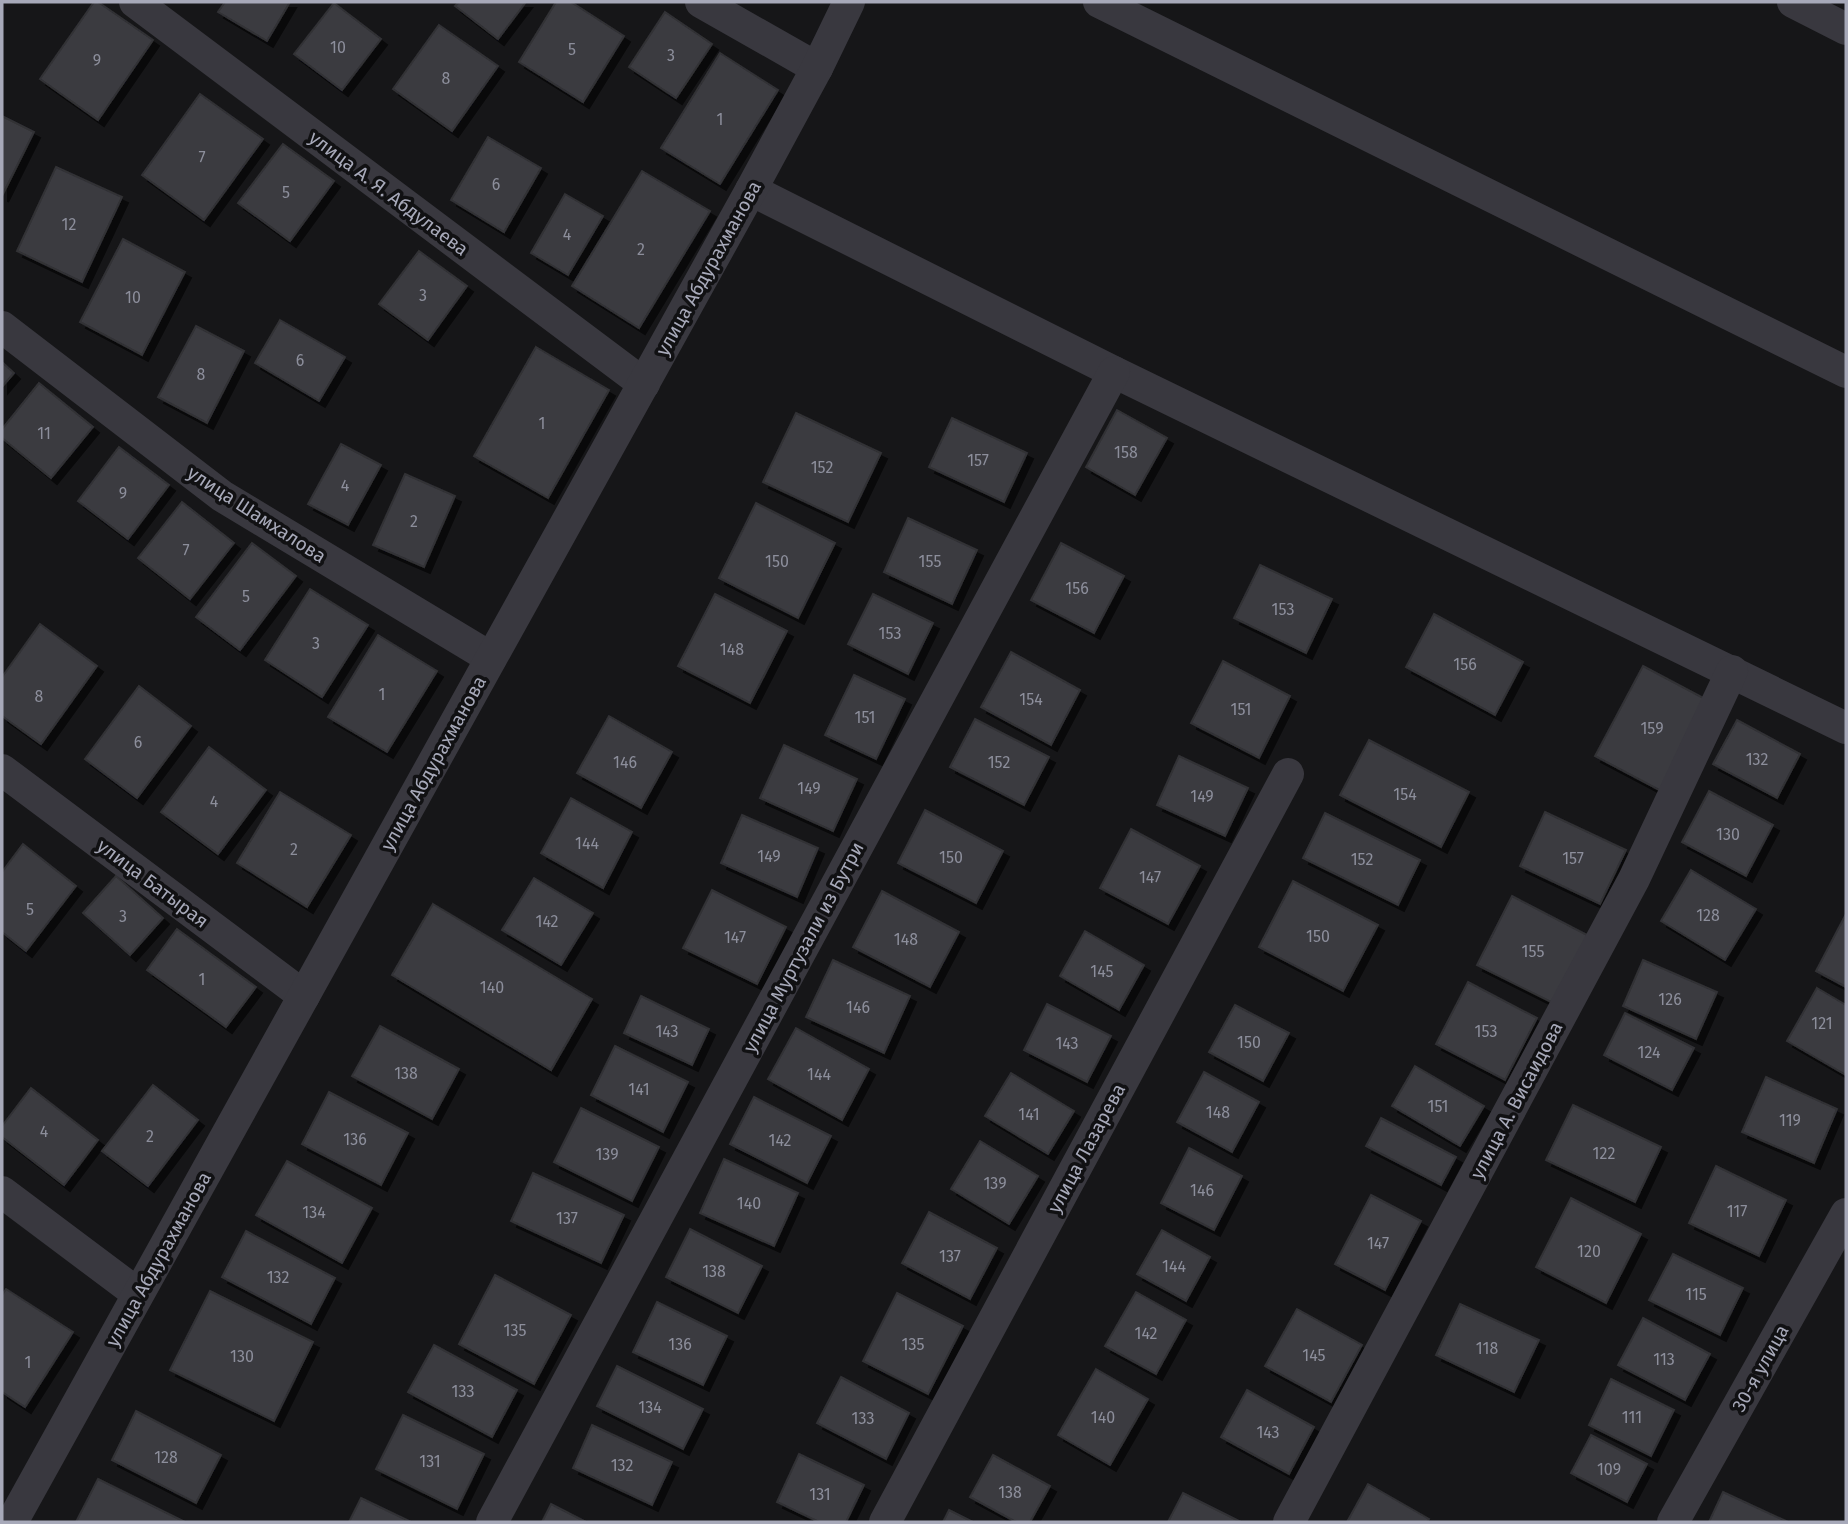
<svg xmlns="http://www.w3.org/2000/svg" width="1848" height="1524" viewBox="0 0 1848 1524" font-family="'Fira Sans',sans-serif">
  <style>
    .building { fill: #3b3b40; stroke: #303034; stroke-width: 2; filter: url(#shadow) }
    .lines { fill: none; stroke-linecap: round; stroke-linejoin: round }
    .street { stroke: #39383f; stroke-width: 32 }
    .labels { text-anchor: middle; stroke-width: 7; stroke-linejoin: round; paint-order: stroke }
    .number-label { font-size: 16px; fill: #8c8e9b }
    .street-label { font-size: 19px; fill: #a7a9b9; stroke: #111113 }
  </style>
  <defs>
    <filter id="shadow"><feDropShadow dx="6" dy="6" stdDeviation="0" flood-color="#0009"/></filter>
  </defs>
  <rect width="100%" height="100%" fill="#161618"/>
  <g class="building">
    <polygon points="94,2 98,2 153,40 98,120 40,79"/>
    <polygon points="225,2 290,2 267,41 218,12"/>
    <polygon points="459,2 526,2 498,39 455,6"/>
    <polygon points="556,2 571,2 624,36 583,102 519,62"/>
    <polygon points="334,3 381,39 342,90 294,54"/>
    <polygon points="665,12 712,44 676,98 629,67"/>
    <polygon points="439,25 498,66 452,131 393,89"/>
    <polygon points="720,53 778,90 720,184 661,148"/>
    <polygon points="200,94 263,139 204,220 142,175"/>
    <polygon points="2,116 34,132 2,196"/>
    <polygon points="488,137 541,168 504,232 451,200"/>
    <polygon points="283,144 334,181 290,241 238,203"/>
    <polygon points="56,167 122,197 82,282 17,251"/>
    <polygon points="642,171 710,211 639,328 572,286"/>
    <polygon points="565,194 603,216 568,275 531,253"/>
    <polygon points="123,239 185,272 142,355 80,322"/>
    <polygon points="419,251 467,286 428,340 379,304"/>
    <polygon points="280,320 345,357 319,401 255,363"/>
    <polygon points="196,326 244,351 207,423 158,397"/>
    <polygon points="536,347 609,390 548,498 474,456"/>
    <polygon points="2,362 14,373 2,387"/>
    <polygon points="39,383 93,427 51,478 2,438 2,429"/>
    <polygon points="1117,410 1167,438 1135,495 1086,467"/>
    <polygon points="796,413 881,453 848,522 763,482"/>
    <polygon points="952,418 1027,453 1004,502 929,467"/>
    <polygon points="341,444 381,465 348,525 308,504"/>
    <polygon points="119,447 169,485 128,539 78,501"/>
    <polygon points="405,474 455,496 424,567 373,545"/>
    <polygon points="182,502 234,543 190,599 138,558"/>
    <polygon points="756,503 835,543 798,618 719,578"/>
    <polygon points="908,518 977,550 952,604 884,572"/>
    <polygon points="252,543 296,576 240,650 196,617"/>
    <polygon points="1061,543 1124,576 1094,633 1031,600"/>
    <polygon points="1260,565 1332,599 1306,653 1234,618"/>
    <polygon points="310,589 368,625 322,697 265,660"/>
    <polygon points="715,594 787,631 750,703 678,666"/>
    <polygon points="873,594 933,623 908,674 848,644"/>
    <polygon points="1434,614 1523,662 1495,715 1406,667"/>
    <polygon points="40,624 97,666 41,744 2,716 2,677"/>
    <polygon points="378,635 437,671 387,752 328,717"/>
    <polygon points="1011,652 1080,690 1051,745 981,707"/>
    <polygon points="1223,661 1290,696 1259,758 1191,723"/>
    <polygon points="1643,666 1709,701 1661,791 1595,756"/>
    <polygon points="854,675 905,699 876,759 825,735"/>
    <polygon points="139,686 191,726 137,798 85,759"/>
    <polygon points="609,716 672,752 641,808 577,773"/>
    <polygon points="975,719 1049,757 1024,805 950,767"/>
    <polygon points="1737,720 1800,754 1777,798 1713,764"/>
    <polygon points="1369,740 1469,792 1441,847 1340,795"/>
    <polygon points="784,745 857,779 833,831 760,798"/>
    <polygon points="209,747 266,790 218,854 161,812"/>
    <polygon points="1179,756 1248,788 1225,836 1157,805"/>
    <polygon points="1709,791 1773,825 1746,876 1682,842"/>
    <polygon points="280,792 351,835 307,907 237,863"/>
    <polygon points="571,798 632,832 603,888 541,853"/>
    <polygon points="925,810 1003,851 976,903 898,863"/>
    <polygon points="1545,812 1626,850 1600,904 1520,866"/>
    <polygon points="1325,813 1420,860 1398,905 1303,858"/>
    <polygon points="742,815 818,848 797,897 721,863"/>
    <polygon points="1131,829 1200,866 1168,924 1100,888"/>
    <polygon points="23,844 76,886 26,951 2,932 2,872"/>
    <polygon points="1691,870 1756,909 1725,960 1661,921"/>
    <polygon points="116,876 163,918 130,955 83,913"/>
    <polygon points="534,878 593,913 561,965 502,930"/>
    <polygon points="1293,881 1378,925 1343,991 1259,947"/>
    <polygon points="712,890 786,927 757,984 683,948"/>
    <polygon points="882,891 959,932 930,987 853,947"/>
    <polygon points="1512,896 1589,936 1555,1004 1477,965"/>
    <polygon points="433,904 592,999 551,1070 392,975"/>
    <polygon points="1846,914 1846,987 1816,971"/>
    <polygon points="177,929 256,987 226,1027 147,970"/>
    <polygon points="1085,931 1144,965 1119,1010 1060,976"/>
    <polygon points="833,960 910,996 884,1053 806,1017"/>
    <polygon points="1643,960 1717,992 1696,1039 1623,1006"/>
    <polygon points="1468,982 1537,1018 1505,1080 1436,1044"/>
    <polygon points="1817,988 1846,1005 1846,1075 1787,1041"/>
    <polygon points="641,996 709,1029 692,1065 624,1033"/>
    <polygon points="1047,1004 1111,1036 1087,1082 1024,1050"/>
    <polygon points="1235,1005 1289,1033 1263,1081 1209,1052"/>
    <polygon points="1625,1013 1694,1048 1672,1090 1604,1055"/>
    <polygon points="380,1026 459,1069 432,1119 352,1076"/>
    <polygon points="796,1028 869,1069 842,1120 768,1079"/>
    <polygon points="615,1046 688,1082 663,1132 591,1095"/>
    <polygon points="1415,1066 1484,1106 1460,1146 1392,1106"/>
    <polygon points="1204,1072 1259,1102 1232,1152 1177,1122"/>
    <polygon points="1011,1073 1074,1111 1048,1154 985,1116"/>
    <polygon points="1766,1077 1837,1109 1814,1163 1742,1132"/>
    <polygon points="153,1085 198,1120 148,1186 102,1151"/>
    <polygon points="31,1088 98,1140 64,1185 2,1137 2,1126"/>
    <polygon points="329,1092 408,1133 381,1185 302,1144"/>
    <polygon points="754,1097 831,1136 807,1183 730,1144"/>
    <polygon points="1573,1105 1661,1147 1635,1202 1546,1160"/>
    <polygon points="581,1108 659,1147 632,1201 554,1162"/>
    <polygon points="1381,1118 1456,1157 1441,1185 1366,1146"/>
    <polygon points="980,1141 1038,1176 1009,1224 951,1189"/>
    <polygon points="1189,1148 1242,1176 1214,1230 1161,1203"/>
    <polygon points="724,1159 798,1193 774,1246 700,1213"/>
    <polygon points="287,1161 372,1208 342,1263 256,1215"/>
    <polygon points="1716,1166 1786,1200 1759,1256 1689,1223"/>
    <polygon points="533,1173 624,1215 601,1263 511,1221"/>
    <polygon points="1371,1195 1421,1221 1385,1290 1335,1264"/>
    <polygon points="1571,1198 1641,1234 1606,1303 1536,1267"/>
    <polygon points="929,1212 997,1248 970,1299 902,1263"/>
    <polygon points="690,1229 762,1266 738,1313 666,1277"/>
    <polygon points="1162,1230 1210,1257 1186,1301 1137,1274"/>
    <polygon points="246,1231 335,1278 311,1324 222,1277"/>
    <polygon points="1673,1254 1743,1288 1720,1335 1649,1300"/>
    <polygon points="495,1275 571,1315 534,1384 459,1344"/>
    <polygon points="6,1289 73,1332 25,1407 2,1392 2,1295"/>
    <polygon points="210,1291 313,1342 274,1421 170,1370"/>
    <polygon points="1136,1292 1186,1320 1156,1374 1105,1346"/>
    <polygon points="897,1293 963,1326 928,1394 863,1361"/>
    <polygon points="657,1302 727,1336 703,1385 633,1352"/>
    <polygon points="1460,1304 1539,1340 1514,1392 1436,1355"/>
    <polygon points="1297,1309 1362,1345 1331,1402 1265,1366"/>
    <polygon points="1643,1318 1710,1354 1685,1400 1618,1365"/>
    <polygon points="434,1345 517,1390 492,1437 408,1392"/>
    <polygon points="617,1366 703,1409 683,1449 597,1406"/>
    <polygon points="1096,1369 1148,1399 1110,1465 1058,1435"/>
    <polygon points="841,1377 909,1413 886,1459 817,1423"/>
    <polygon points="1611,1379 1674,1410 1651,1456 1589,1425"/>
    <polygon points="1247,1390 1314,1427 1289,1474 1221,1437"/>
    <polygon points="136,1411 221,1455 196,1503 112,1460"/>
    <polygon points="403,1415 484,1454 457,1509 376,1469"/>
    <polygon points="592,1425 672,1462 652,1505 573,1468"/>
    <polygon points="1591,1435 1647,1464 1627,1502 1571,1473"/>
    <polygon points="799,1454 864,1485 846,1522 819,1522 777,1502"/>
    <polygon points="993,1455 1050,1486 1030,1522 1016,1522 970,1497"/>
    <polygon points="98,1479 185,1522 76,1522"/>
    <polygon points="1368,1484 1429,1519 1427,1522 1347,1522"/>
    <polygon points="1723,1492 1788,1522 1709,1522"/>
    <polygon points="1183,1493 1241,1522 1168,1522"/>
    <polygon points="361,1498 411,1522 349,1522"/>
    <polygon points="551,1504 586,1522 542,1522"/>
    <polygon points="949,1510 973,1522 943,1522"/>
  </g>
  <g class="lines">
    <g class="street">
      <polyline points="135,2 644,384"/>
      <polyline points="701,2 817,68"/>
      <polyline points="1099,2 1846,372"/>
      <polyline points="1793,2 1846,29"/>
      <polyline points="751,190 1114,372 1846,728"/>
      <polyline points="2,327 222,496 491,658"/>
      <polyline points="2,770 304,996"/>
      <polyline points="2,1192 138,1294"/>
      <polyline points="12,1522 751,190 817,68 849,2"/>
      <polyline points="492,1522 1114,372"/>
      <polyline points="885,1522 1288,774"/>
      <polyline points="1289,1522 1634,879 1732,671"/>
      <polyline points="1673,1522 1846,1214"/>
    </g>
  </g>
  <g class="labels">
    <g class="number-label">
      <text x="338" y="53">10</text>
      <text x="572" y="55">5</text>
      <text x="671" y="61">3</text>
      <text x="97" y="66">9</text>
      <text x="446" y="84">8</text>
      <text x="720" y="125">1</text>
      <text x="202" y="163">7</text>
      <text x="496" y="190">6</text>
      <text x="286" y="198">5</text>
      <text x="69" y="230">12</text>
      <text x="567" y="240">4</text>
      <text x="641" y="255">2</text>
      <text x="423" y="301">3</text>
      <text x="133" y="303">10</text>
      <text x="300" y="366">6</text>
      <text x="201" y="380">8</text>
      <text x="542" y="429">1</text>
      <text x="44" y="439">11</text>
      <text x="1126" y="458">158</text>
      <text x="978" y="466">157</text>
      <text x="822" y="473">152</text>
      <text x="345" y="491">4</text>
      <text x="123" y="499">9</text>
      <text x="414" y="527">2</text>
      <text x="186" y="556">7</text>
      <text x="777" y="567">150</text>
      <text x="930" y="567">155</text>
      <text x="1077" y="594">156</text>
      <text x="246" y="602">5</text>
      <text x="1283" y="615">153</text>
      <text x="890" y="639">153</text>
      <text x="316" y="649">3</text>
      <text x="732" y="655">148</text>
      <text x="1465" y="670">156</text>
      <text x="382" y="700">1</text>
      <text x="39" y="702">8</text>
      <text x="1031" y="705">154</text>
      <text x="1241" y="715">151</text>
      <text x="865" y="723">151</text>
      <text x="1652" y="734">159</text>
      <text x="138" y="748">6</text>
      <text x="1757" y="765">132</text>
      <text x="625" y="768">146</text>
      <text x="999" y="768">152</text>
      <text x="809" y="794">149</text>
      <text x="1405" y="800">154</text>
      <text x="1202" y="802">149</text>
      <text x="214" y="807">4</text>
      <text x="1728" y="840">130</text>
      <text x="587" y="849">144</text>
      <text x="294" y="855">2</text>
      <text x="769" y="862">149</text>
      <text x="951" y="863">150</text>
      <text x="1573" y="864">157</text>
      <text x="1362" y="865">152</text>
      <text x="1150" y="883">147</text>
      <text x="30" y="915">5</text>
      <text x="1708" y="921">128</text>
      <text x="123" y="922">3</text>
      <text x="547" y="927">142</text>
      <text x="1318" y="942">150</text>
      <text x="735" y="943">147</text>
      <text x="906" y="945">148</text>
      <text x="1533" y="957">155</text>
      <text x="1102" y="977">145</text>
      <text x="202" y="985">1</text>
      <text x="492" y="993">140</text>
      <text x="1670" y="1005">126</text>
      <text x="858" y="1013">146</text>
      <text x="1822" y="1029">121</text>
      <text x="667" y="1037">143</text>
      <text x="1486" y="1037">153</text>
      <text x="1249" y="1048">150</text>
      <text x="1067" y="1049">143</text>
      <text x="1649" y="1058">124</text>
      <text x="406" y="1079">138</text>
      <text x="819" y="1080">144</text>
      <text x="639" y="1095">141</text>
      <text x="1438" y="1112">151</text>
      <text x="1218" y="1118">148</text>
      <text x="1029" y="1120">141</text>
      <text x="1790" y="1126">119</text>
      <text x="44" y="1137">4</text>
      <text x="150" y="1142">2</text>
      <text x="355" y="1145">136</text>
      <text x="780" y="1146">142</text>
      <text x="1604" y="1159">122</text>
      <text x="607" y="1160">139</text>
      <text x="995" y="1189">139</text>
      <text x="1202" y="1196">146</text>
      <text x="749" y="1209">140</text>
      <text x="1737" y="1217">117</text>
      <text x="314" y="1218">134</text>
      <text x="567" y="1224">137</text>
      <text x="1378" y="1249">147</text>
      <text x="1589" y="1257">120</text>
      <text x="950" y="1262">137</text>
      <text x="1174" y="1272">144</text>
      <text x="714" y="1277">138</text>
      <text x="278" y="1283">132</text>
      <text x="1696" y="1300">115</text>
      <text x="515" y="1336">135</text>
      <text x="1146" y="1339">142</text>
      <text x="680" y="1350">136</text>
      <text x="913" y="1350">135</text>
      <text x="1487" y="1354">118</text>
      <text x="1314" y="1361">145</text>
      <text x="242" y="1362">130</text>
      <text x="1664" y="1365">113</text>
      <text x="28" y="1368">1</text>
      <text x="463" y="1397">133</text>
      <text x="650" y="1413">134</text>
      <text x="1103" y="1423">140</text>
      <text x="1632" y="1423">111</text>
      <text x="863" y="1424">133</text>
      <text x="1268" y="1438">143</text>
      <text x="166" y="1463">128</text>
      <text x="430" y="1467">131</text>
      <text x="622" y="1471">132</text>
      <text x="1609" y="1475">109</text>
      <text x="1010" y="1498">138</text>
      <text x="820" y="1500">131</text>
    </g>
    <g class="street-label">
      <text transform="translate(389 193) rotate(37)" y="7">улица А. Я. Абдулаева</text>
      <text transform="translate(708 268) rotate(-61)" y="7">улица Абдурахманова</text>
      <text transform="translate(257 514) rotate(33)" y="7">улица Шамхалова</text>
      <text transform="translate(433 763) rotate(-61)" y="7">улица Абдурахманова</text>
      <text transform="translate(153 883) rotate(37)" y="7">улица Батырая</text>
      <text transform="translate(803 947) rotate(-62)" y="7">улица Муртузали из Бутри</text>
      <text transform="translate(1516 1100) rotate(-62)" y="7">улица А. Висаидова</text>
      <text transform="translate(1086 1148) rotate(-62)" y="7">улица Лазарева</text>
      <text transform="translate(158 1259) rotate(-61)" y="7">улица Абдурахманова</text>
      <text transform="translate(1760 1368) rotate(-61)" y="7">30-я улица</text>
    </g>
  </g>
  <rect width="1848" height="1524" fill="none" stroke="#a7a9b9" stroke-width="7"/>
</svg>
